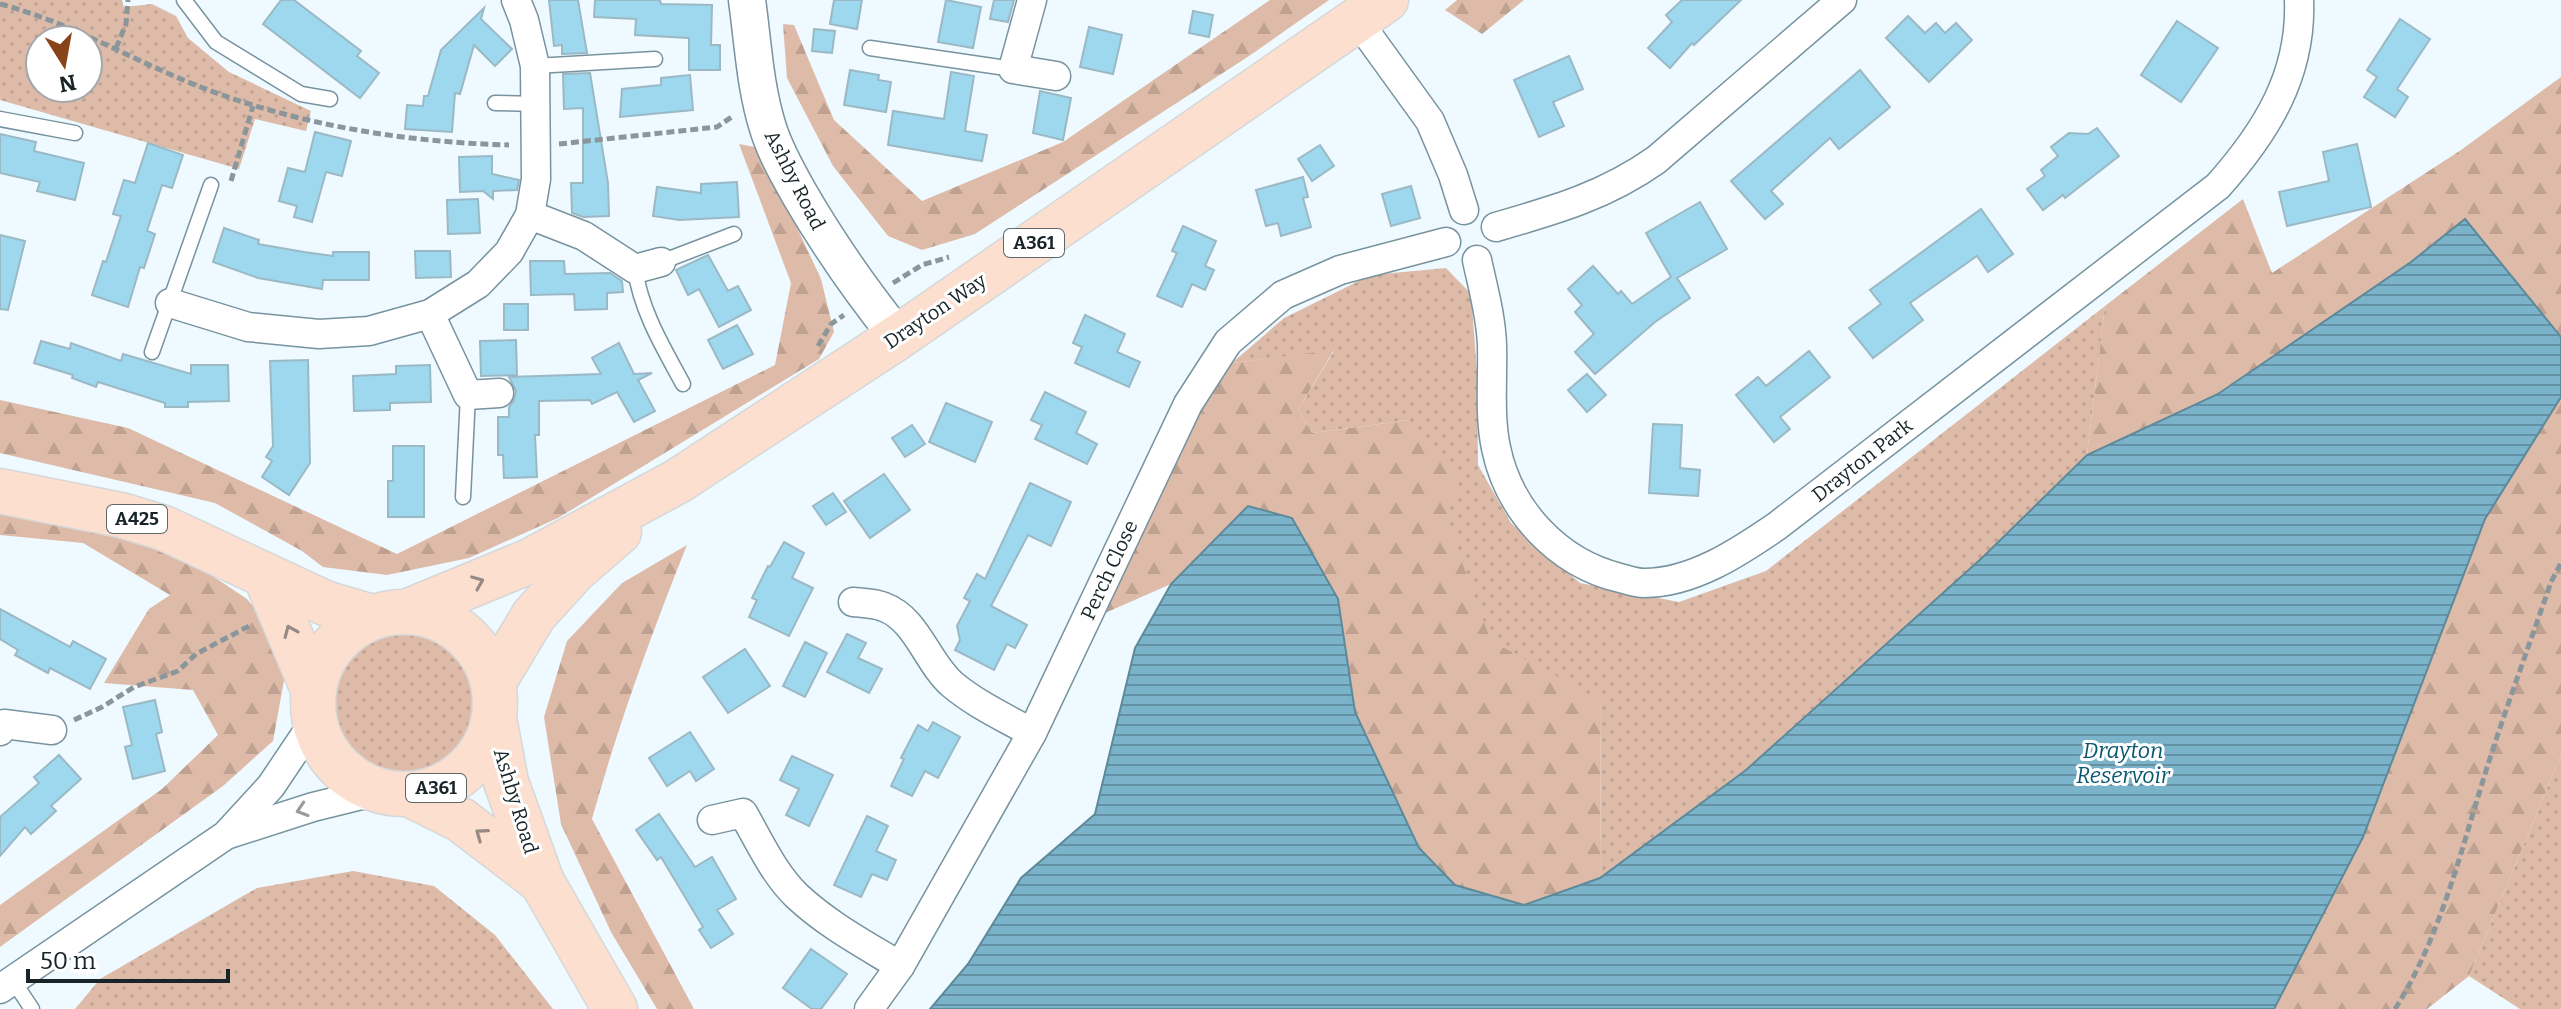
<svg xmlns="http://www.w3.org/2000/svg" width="2561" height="1009" viewBox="0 0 2561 1009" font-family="Bitter,serif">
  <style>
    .grass { fill: url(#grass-dots); fill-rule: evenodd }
    .forest { fill: url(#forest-firs) }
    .water { fill: url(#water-rules); stroke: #5d8999; stroke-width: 2 }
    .building { fill: #9ed8ee; stroke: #9bb9c5; stroke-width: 2 }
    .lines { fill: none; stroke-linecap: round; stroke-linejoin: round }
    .service-casing { stroke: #77939f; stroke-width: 17 }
    .minor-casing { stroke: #77939f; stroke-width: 31 }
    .tertiary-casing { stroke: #77939f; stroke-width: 39 }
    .primary-casing { stroke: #d5d8d8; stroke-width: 47 }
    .path { stroke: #8a969a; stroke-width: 5; stroke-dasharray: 8 4; stroke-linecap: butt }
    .service { stroke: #fff; stroke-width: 14 }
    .minor { stroke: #fff; stroke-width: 28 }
    .tertiary { stroke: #fff; stroke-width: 36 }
    .primary { stroke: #fddfd0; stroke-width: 44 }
    .oneway { stroke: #968b84 }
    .oneway2 { stroke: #979c9e }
    .labels { text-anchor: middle; stroke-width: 6; stroke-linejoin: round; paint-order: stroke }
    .shield { fill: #fff; stroke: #5d6668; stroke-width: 2 }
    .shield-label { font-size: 18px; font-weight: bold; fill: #182428 }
    .street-label { font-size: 20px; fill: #182428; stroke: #fff }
    .water-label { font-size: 22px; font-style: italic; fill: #08586f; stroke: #fff }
  </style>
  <defs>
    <pattern id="grass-dots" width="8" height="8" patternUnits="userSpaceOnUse" patternTransform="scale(2)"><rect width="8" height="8" fill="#debba9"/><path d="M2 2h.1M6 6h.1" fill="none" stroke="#bea191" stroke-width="1.8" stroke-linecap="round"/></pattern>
    <pattern id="forest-firs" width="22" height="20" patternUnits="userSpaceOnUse" patternTransform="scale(2)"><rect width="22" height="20" fill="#debba9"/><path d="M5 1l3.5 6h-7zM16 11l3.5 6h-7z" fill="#bea191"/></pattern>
    <pattern id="water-rules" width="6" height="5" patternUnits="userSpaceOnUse" patternTransform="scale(2)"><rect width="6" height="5" fill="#7bb4ca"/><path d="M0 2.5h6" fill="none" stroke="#6492a4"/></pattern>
  </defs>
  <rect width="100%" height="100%" fill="#eefaff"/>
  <g class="grass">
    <path d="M0,0H122L124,7L152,4L176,16L188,38L229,72L311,111L306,131L255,119L239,169L0,100ZM40,40H88V88H40Z"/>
    <polygon points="1446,268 1471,294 1477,372 1478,465 1511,523 1580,583 1679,602 1766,571 2105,306 2087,455 1983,557 1746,769 1600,878 1601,701 1491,642 1409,420 1312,433 1298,410 1334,351 1232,363 1284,318 1371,275"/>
    <circle cx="404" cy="703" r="72"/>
    <polygon points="2561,755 2561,1009 2520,1009 2469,976"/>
    <polygon points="353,871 434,886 495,935 553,1009 75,1009 100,979 257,888"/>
  </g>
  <g class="forest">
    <polygon points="1270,0 1329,0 1249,56 975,234 922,250 888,236 833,166 787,78 783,24 794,25 834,120 922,201 1063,142"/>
    <polygon points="1457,0 1524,0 1482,34 1445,10"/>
    <polygon points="2561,77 2561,337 2465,220 2411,262 2218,394 2087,455 2105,306 2243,199 2272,273 2461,150"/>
    <polygon points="739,144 760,148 821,279 834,332 819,359 558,518 469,558 387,575 323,567 302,551 215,503 0,453 0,400 128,428 397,554 775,365 791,283"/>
    <polygon points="1334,350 1298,410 1312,433 1409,420 1461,478 1446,519 1491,641 1601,700 1600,878 1524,905 1455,885 1420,848 1355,712 1338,599 1248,506 1171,584 1105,613 1182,435 1232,363"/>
    <polygon points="2561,397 2561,755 2469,976 2427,1009 2274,1009 2363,837 2485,519"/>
    <polygon points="0,514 93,531 178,553 247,599 265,620 287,664 273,741 223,786 0,947 0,905 162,789 218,735 193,690 104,683 149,609 170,595 83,543 0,535"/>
    <path d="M687,545C651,635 618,725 592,819L694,1009H657L611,932L561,824L544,717L567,641L622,583Z"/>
  </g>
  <polygon class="water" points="2465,219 2561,337 2561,397 2485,519 2363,837 2274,1009 930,1009 968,964 1021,878 1095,814 1135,648 1171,584 1248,506 1292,518 1338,599 1355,712 1419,848 1455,885 1524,905 1600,878 1746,770 1983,557 2087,455 2218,394 2411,262"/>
  <g class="building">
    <polygon points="281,0 294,0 361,51 357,56 379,73 360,98 263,24"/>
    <polygon points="549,0 578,0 587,53 562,54 562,45 554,46"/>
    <polygon points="595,0 660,0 661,4 712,5 711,45 720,45 720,70 689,70 689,38 635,35 636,19 594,17"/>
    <polygon points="834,0 862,0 857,29 830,24"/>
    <polygon points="946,0 981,7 973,48 938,42"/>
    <polygon points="994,0 1014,0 1008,22 990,19"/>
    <polygon points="1682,0 1741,0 1694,45 1692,43 1670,68 1648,48 1672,22 1666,15"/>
    <polygon points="484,8 481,19 512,49 495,66 474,45 460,94 455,93 452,132 405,129 407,105 423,106 424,96 428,96 441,50"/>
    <polygon points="1193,11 1213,15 1209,37 1189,33"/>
    <polygon points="1908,16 1925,33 1936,23 1945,33 1956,23 1972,40 1929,82 1886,38"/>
    <polygon points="2400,19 2430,39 2397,89 2408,97 2395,117 2364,97 2377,77 2367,70"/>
    <polygon points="2177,21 2218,48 2181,102 2141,75"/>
    <polygon points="1089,27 1122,35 1113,74 1080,67"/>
    <polygon points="814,29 835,31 832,53 812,51"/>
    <polygon points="1569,56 1583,89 1553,102 1564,126 1539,137 1514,80"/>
    <polygon points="850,70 879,75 878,80 891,82 886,112 844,105"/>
    <polygon points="1860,70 1890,107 1839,149 1830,138 1771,191 1783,204 1765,219 1731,181"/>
    <polygon points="951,72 974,76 965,131 987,135 982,161 888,145 893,111 944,119"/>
    <polygon points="590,73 608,183 609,216 583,217 572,213 571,183 583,183 583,108 564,109 563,74"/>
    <polygon points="690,75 693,110 620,117 622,89 661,85 661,78"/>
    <polygon points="1040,91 1071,98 1063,140 1033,133"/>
    <polygon points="2097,128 2119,156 2065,198 2063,195 2043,210 2027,189 2045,176 2041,170 2058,156 2051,147 2069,133 2088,134"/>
    <polygon points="315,132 351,141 342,176 326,172 312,222 294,217 297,206 279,201 288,168 305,172"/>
    <polygon points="0,134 36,142 34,151 84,163 75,200 37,191 40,182 0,173"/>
    <polygon points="148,143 183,155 172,188 162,185 147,231 155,234 144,268 140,267 128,307 92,295 103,261 106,262 121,216 113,214 124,180 135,183"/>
    <polygon points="2357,144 2371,207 2287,226 2279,192 2329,181 2323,152"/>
    <polygon points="1320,145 1334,166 1312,181 1298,159"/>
    <polygon points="492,156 492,174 519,180 517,190 493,191 493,199 483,191 460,192 459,157"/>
    <polygon points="1303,177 1308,197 1303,198 1311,227 1281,236 1278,223 1266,226 1256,190"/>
    <polygon points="737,182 739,217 679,220 653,216 657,187 701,193 701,184"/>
    <polygon points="1411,186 1420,218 1391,226 1382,194"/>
    <polygon points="478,199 480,233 448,234 447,200"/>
    <polygon points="1700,202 1727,249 1677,278 1690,298 1655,322 1595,374 1575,352 1594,334 1575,312 1582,305 1568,289 1593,266 1618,294 1621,291 1632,304 1671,277 1646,233"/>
    <polygon points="1981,209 2013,254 1988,272 1977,256 1910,303 1923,320 1873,358 1849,328 1881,304 1870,290"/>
    <polygon points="1183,226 1216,241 1205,266 1214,270 1205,290 1192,284 1182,307 1157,296 1177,253 1172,251"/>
    <polygon points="224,228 259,240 258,244 304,252 333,256 333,252 369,252 369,280 323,280 322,289 258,278 213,262"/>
    <polygon points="0,235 25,241 8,310 0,309"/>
    <polygon points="415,251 450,251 451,277 416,278"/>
    <polygon points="708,255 728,291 738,286 751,310 719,327 699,289 688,295 676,270"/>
    <polygon points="530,261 564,261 565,274 610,273 622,281 623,292 607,293 607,309 575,310 574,294 531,295"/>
    <rect x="504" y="304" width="24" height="26"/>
    <polygon points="1085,315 1125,334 1117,352 1140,362 1129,387 1075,363 1082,347 1073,343"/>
    <polygon points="737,325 753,354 723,369 708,340"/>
    <polygon points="516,340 517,375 481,376 480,341"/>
    <polygon points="41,341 70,349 71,343 121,361 123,354 191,374 191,365 228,365 229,401 188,402 188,407 165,407 165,403 98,382 96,387 72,378 73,375 34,363"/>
    <polygon points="619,343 634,374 652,373 638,380 655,411 634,422 617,392 592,404 590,400 539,401 539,435 535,435 537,477 504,478 503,455 498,455 498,417 509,417 509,407 514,400 516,391 509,377 601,374 592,358"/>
    <polygon points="1809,351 1830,377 1780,417 1790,429 1774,442 1736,395 1758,377 1766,386"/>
    <polygon points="308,360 310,463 289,495 262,477 272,461 266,457 273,446 270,361"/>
    <polygon points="430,365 431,402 390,403 390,410 354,411 353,376 396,374 396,366"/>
    <polygon points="1587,374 1606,395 1587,412 1568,390"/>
    <polygon points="1045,392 1086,412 1076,433 1097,444 1087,464 1035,439 1042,425 1031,420"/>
    <polygon points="946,403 992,422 975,462 929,442"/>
    <polygon points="1653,424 1682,425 1680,468 1700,470 1698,496 1649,493"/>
    <polygon points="912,425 925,444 905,457 892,438"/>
    <polygon points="393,446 424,446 424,517 388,517 388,481 393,481"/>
    <polygon points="884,474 910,510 870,538 844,501"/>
    <polygon points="1030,483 1071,502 1051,546 1028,535 991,606 1027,625 1015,648 1007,644 994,670 955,650 960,640 957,626 970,601 964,598 977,574 985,579"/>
    <polygon points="833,493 846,512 826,525 813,506"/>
    <polygon points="784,542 804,553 792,578 813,588 789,636 749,617 757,600 752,598 768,566 770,567"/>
    <polygon points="0,609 70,647 73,641 106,659 90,689 50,668 48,673 15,655 18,650 0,639"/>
    <polygon points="847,634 866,643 858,658 882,669 869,693 827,672"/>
    <polygon points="805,642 827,653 805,697 783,686"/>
    <polygon points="745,649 770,686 728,713 703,677"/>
    <polygon points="155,700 162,732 156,734 165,771 133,779 125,747 132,745 123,707"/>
    <polygon points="933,722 960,737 938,778 925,771 912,796 891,786 904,759 901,758 918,725 928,731"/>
    <polygon points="690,732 714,769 696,781 690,771 667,786 649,758"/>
    <polygon points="59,755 81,779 51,806 56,811 31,834 25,827 0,856 0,817 39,783 34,777"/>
    <polygon points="792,756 833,775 809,826 786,815 799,789 780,780"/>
    <polygon points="659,814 695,867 712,857 736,899 717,910 733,934 711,948 699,930 703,927 661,857 657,860 636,830"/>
    <polygon points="867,816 888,826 876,851 896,860 887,880 872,874 861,897 834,885"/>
    <polygon points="811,949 847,974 821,1009 812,1009 783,988"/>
  </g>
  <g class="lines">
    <g class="service-casing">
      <g id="service">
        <polyline points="184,0 216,42 301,94 330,99"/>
        <polyline points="870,48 1013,69"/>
        <polyline points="535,66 655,59"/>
        <polyline points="495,103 537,104"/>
        <polyline points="0,119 75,133"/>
        <polyline points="661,262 734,234"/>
        <path d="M635,269C641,311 663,347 683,384"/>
        <polyline points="152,352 211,185"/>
        <polyline points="463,497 468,395"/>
        <polyline points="12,979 32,1009"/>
      </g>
    </g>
    <g class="minor-casing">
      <g id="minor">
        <polyline points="1032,0 1013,69 1056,76"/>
        <polyline points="1357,20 1430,121 1453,175 1464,210"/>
        <polyline points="530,215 584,236 635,269 661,262"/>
        <path d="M1496,227C1555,210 1605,196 1656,160L1842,0"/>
        <path d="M1477,260C1483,288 1491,316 1492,345C1493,379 1489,415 1496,448C1509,511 1558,563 1620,578C1628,580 1636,583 1644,583C1693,583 1739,552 1777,526L2218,186C2266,132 2302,75 2299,0"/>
        <polyline points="170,303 248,327 319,334 369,331 430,314 478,284 509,252 530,215 536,179 535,66 524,20 516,0"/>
        <polyline points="430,314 468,395 499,393"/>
        <path d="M853,602C863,603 874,603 884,607C917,619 927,663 953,685C977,705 1006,718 1032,733"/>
        <polyline points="0,731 4,724 52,730"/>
        <path d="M712,820L743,813C759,841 774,874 797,896C828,925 864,944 900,966"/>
        <polyline points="229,834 313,807 378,791"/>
        <polyline points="0,989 226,835 271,786 314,722"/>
        <polyline points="869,1009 900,966 1032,733 1188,404 1228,342 1283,295 1340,270 1446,242"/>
      </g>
    </g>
    <g class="tertiary-casing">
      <path id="tertiary" d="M747,0C753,43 755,87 768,128C775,151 788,174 800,195C829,245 862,292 898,337"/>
    </g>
    <g class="primary-casing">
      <g id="primary">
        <polyline points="0,491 121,515 164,528 325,603 372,617"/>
        <polyline points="265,575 313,689"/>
        <circle cx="404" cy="703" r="91"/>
        <polyline points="406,612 530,561 678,481 898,337 1386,0"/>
        <polyline points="493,683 534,615 575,570 619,532"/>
        <polyline points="494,718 506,782 542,882 615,1009"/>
        <polyline points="411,795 461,820 542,882"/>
      </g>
    </g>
    <g class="path">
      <path d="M0,4C69,22 132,60 198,86C298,125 403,142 509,145"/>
      <polyline points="116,48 126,24 128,0"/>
      <polyline points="559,144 717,127 733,116"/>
      <polyline points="231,181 253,106"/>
      <polyline points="893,283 922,265 949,257"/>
      <polyline points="818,346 831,324 844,315"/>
      <polyline points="74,720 102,707 134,687 178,671 196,654 251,625"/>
      <path d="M2395,1009C2440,938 2460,854 2485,774C2505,710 2529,646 2551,582L2561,563"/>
    </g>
    <use href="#service" class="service"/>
    <use href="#minor" class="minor"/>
    <use href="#tertiary" class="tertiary"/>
    <use href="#primary" class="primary"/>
  </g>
  <defs><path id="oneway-chevron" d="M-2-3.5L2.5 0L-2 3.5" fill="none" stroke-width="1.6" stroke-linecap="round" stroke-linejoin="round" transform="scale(2)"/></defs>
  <g class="oneway">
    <use href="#oneway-chevron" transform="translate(478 582) rotate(-22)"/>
    <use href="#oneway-chevron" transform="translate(290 631) rotate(-113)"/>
    <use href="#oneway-chevron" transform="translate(481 834) rotate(-144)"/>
  </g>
  <use class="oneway2" href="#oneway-chevron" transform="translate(302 810) rotate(162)"/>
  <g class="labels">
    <g class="shield">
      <rect x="1004" y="229" width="60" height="28" rx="6"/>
      <rect x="107" y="505" width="60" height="28" rx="6"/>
      <rect x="406" y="774" width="60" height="28" rx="6"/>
    </g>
    <g class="shield-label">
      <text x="1034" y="249">A361</text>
      <text x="137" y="525">A425</text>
      <text x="436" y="794">A361</text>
    </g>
    <g class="street-label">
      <text transform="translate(795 180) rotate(63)" y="7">Ashby Road</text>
      <text transform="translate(935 311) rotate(-34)" y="7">Drayton Way</text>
      <text transform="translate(1862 460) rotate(-38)" y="7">Drayton Park</text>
      <text transform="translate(1109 570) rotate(-65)" y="7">Perch Close</text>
      <text transform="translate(516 801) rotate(73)" y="7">Ashby Road</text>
    </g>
    <g class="water-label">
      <text x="2123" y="758">Drayton<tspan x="2123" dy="25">Reservoir</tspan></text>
    </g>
  </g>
  <g transform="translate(64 64) rotate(169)"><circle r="38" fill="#ffffff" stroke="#a3a7a9" stroke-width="2"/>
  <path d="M0-6L14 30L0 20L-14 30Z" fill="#884418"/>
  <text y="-12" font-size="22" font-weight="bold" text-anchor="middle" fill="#182428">N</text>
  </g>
  <path d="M28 969v12h200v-12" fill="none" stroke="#182428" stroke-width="4"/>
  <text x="40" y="969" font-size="24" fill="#182428" stroke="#ffffff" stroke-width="6" paint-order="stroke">50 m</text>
</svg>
